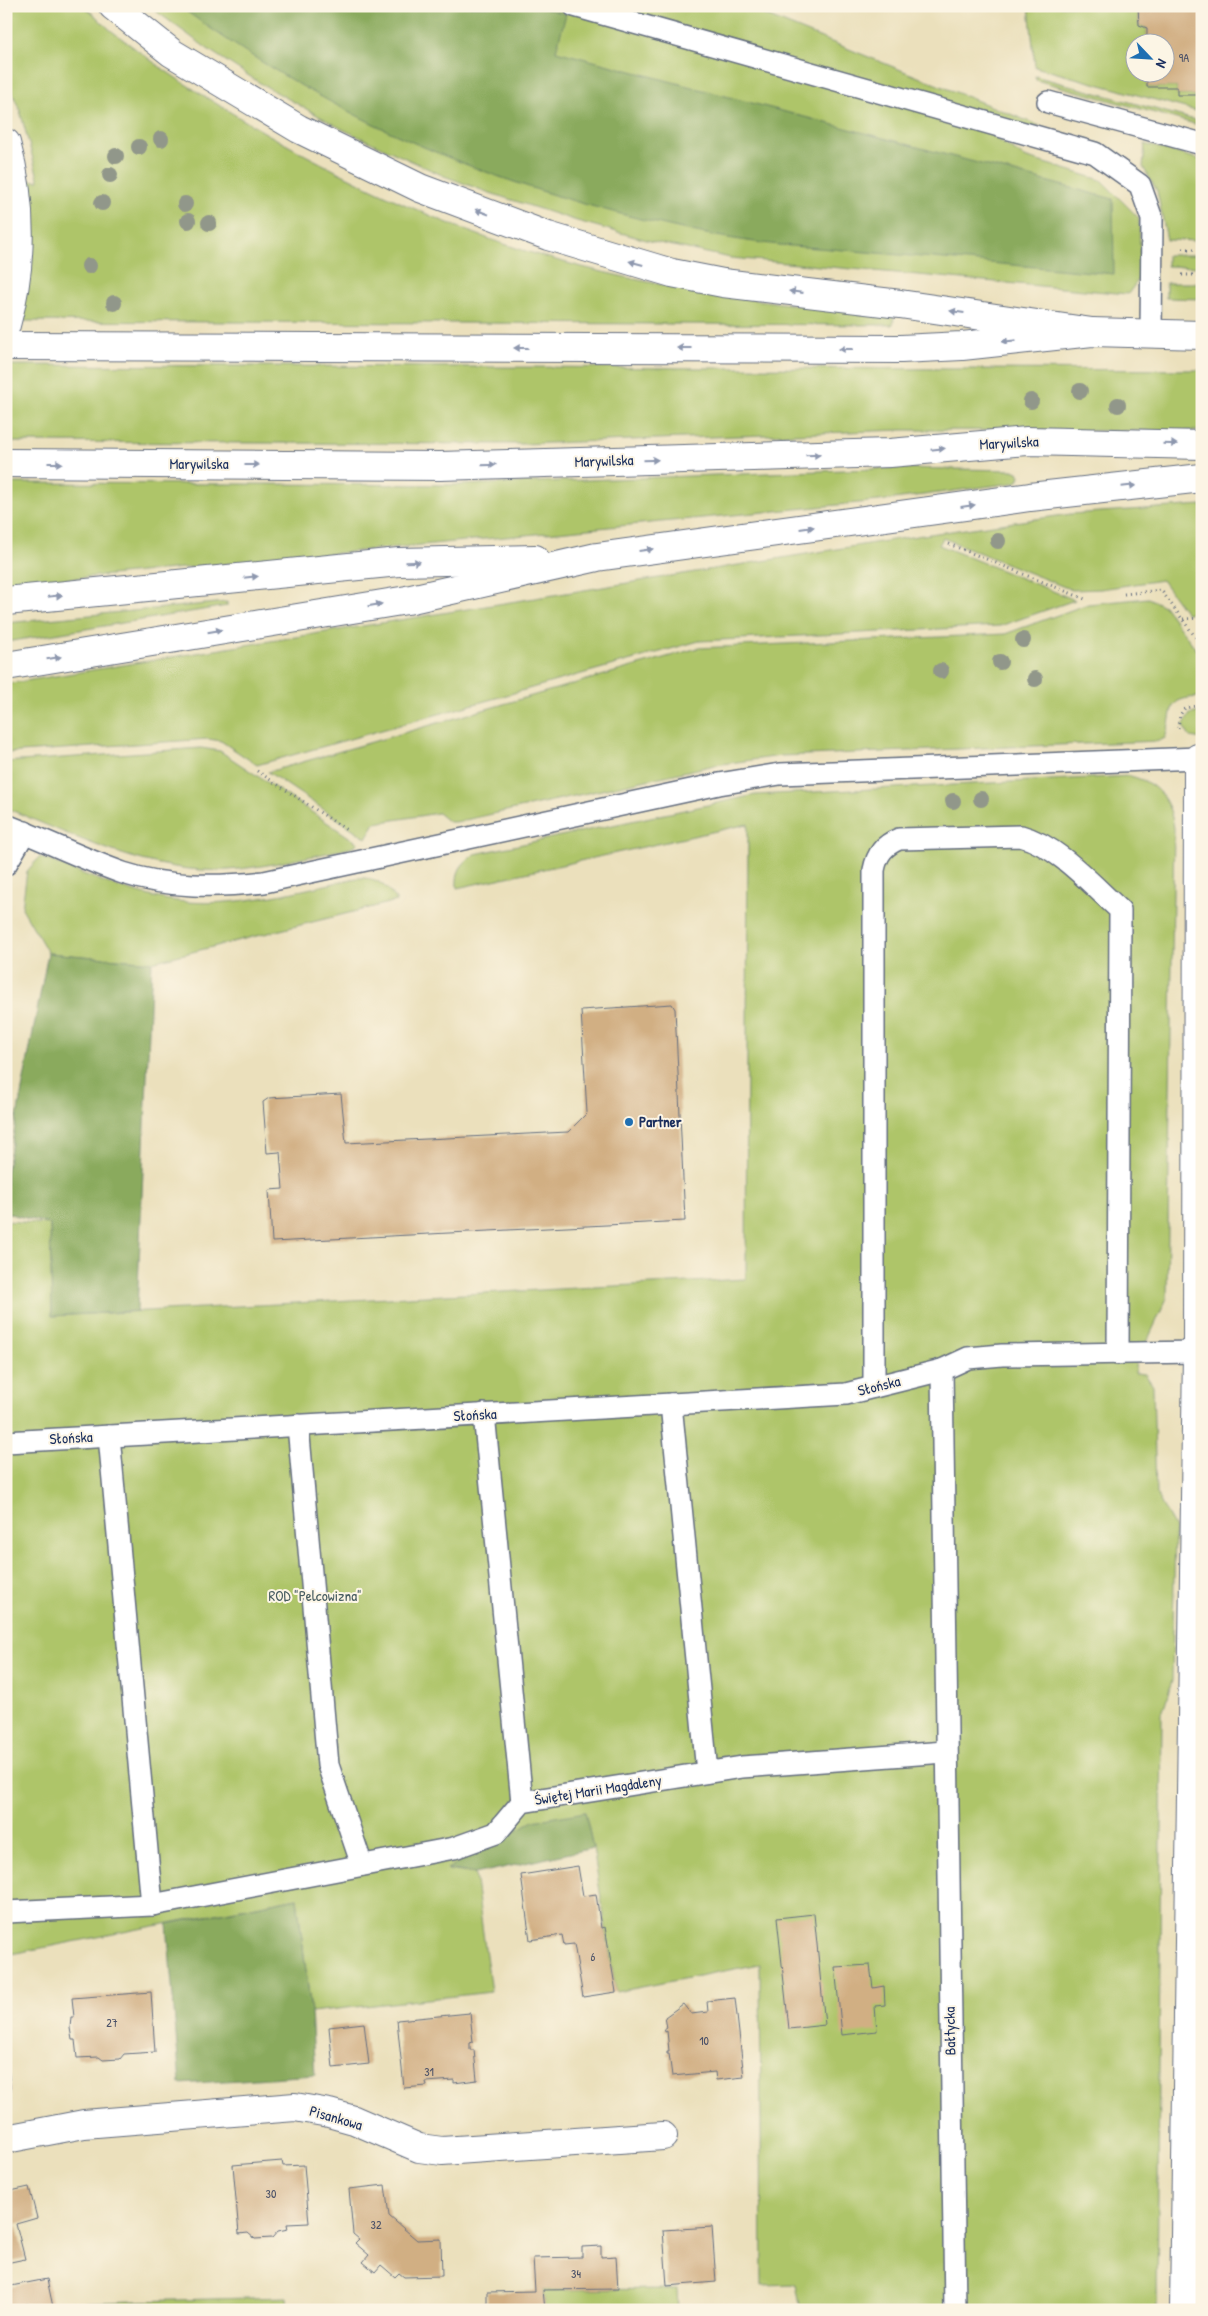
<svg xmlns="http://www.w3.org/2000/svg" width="1208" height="2316" viewBox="0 0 1208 2316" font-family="'Patrick Hand',sans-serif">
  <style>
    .green { fill: #aec569; stroke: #647a64 }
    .forest { fill: #8aaa5d; stroke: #526c5e }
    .building { fill: #d1af83 }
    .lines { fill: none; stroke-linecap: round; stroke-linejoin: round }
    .service-casing { stroke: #646d7f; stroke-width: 24 }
    .minor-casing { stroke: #646d7f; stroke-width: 30 }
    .secondary-casing { stroke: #646d7f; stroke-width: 30 }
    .primary-casing { stroke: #646d7f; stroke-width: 30 }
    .path { stroke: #646d7f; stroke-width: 3; stroke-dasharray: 1 4; stroke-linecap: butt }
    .service { stroke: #fff; stroke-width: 21 }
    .minor { stroke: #fff; stroke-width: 28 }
    .secondary { stroke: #fff; stroke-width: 28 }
    .primary { stroke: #fff; stroke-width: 28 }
    .tree { fill: #91978a }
    .oneway { fill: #8d97ae }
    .poi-dot { fill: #1f6fb2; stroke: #fcf5e5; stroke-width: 2 }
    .labels { text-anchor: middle; stroke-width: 4; stroke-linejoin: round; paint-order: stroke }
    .number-label { font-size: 12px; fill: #484f67 }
    .street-label { font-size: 15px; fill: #1b2f5e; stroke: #fcf5e5 }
    .poi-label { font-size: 15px; font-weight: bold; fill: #1b2f5e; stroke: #fcf5e5; text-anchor: start }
    .park-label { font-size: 15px; fill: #475c61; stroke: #fcf5e5 }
  </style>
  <rect width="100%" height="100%" fill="#fcf5e5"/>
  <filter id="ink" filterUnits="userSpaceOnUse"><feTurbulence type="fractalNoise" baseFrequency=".02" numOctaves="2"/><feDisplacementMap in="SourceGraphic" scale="10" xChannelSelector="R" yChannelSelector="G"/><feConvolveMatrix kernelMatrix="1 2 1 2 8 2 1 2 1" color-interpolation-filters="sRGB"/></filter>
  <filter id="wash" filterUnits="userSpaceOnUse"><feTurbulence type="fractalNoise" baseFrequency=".0096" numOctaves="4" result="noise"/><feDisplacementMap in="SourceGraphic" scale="20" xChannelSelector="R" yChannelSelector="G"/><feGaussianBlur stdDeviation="1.12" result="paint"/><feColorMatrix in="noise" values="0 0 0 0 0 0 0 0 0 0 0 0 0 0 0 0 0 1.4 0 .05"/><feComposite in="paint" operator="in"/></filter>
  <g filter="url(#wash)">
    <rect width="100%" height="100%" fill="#ebe0bc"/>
    <g class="green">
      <path d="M6,6C20,6 74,3 83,7C94,13 103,24 113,32C135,48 156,65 179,80C262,134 347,180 438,219C581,280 740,301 893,315L894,322L892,325L6,321V179L39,181L20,111L6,77Z"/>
      <polygon points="149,6 742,6 1040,126 991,135 1024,157 1101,180 1139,218 1141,276 1128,294 731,258 654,242 577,221 487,192 444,176 342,129 260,83 209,50"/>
      <polygon points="1029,6 1138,6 1139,25 1147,28 1147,42 1136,42 1136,72 1147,73 1147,87 1177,87 1177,95 1197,95 1196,111 1035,67"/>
      <polygon points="1035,76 1202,122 1202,126 1036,80"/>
      <polygon points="1145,144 1202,160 1202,241 1167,240 1157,191 1143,167"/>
      <polygon points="1167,255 1202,255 1202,267 1167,266"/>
      <polygon points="1166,283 1202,283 1202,299 1166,298"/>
      <polygon points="6,365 1202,370 1202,431 901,430 522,444 6,442"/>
      <polygon points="897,468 1013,470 1018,472 1020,476 1018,481 1013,483 879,501 6,585 6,483 458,485"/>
      <polygon points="1202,505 1202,612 1186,613 1162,580 1101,589 1072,590 943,538 939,545 1075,600 1000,626 699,641 257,765 221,741 208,739 6,753 6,684 923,535 1071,514"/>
      <path d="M1148,598L1164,606L1202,657V697C1162,698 1176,710 1165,738L1159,741L781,756L715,765L456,822H449L438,813L375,823L366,838L268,772L698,648L1005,634L1088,604Z"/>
      <polygon points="227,602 227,606 6,642 6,623"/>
      <polygon points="1202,712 1202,739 1190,737 1183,726 1190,714"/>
      <path d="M201,748L220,751L358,843L351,848C311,856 269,867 228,870C152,875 74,836 6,808V762Z"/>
      <path d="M1130,776C1158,783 1170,800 1174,828L1167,1298L1145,1346L1136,1347L1135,1373L1145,1374L1153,1386L1156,1494L1175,1528L1172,1681L1162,1714L1157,2310H801L796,2285L762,2286L760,1964L616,1992L593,1848L585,1812L448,1870L475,1874L491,1992L311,2012L297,1898L6,1955V1221L50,1224L52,1316L746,1279L748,824L457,888C456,870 461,864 475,854L755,795Z"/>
      <path d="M40,857C77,871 115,888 154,897C222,913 291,892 357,878C378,877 385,885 397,901L152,962L48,953L22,908L27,871Z"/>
      <polygon points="677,2289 678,2310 545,2310 543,2290"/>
      <polygon points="287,2297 288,2310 39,2310 61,2303"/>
    </g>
    <g class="forest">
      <path d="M179,6H537L566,14L556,51L1113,199L1114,274C1031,267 949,259 866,252C827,248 787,247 748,241C704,235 659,224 617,213C453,170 316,106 179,6Z"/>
      <polygon points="48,953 152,962 137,1311 52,1316 50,1224 6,1213 6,1174"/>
      <polygon points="585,1812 593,1848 475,1874 447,1869 533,1821"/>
      <polygon points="297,1898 311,2012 315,2075 180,2084 167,1924"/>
    </g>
    <g id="blocks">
      <g class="building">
        <polygon points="1138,6 1202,6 1202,87 1198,87 1197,95 1177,95 1177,87 1147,87 1147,72 1166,72 1166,42 1147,42 1147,28 1139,25"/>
        <polygon points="672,1004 675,1009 685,1221 272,1242 269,1190 283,1189 280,1152 267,1153 263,1102 269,1098 341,1094 346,1143 568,1132 587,1113 581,1010"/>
        <polygon points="578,1866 583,1896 596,1894 601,1928 605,1927 616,1992 583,1997 574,1944 564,1945 562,1935 530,1940 521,1875"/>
        <polygon points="814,1914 825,2025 789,2029 777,1918"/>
        <polygon points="870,1965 873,1988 884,1986 885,2005 875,2006 877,2031 842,2035 835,1967"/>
        <polygon points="151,1992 155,2052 124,2054 120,2059 103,2060 99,2057 77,2058 75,2040 72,2040 70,2028 71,2017 74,2017 72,1998"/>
        <polygon points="735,1998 744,2077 716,2080 715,2072 672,2076 669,2054 667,2054 667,2051 669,2051 667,2031 665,2032 664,2028 667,2028 665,2017 683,2004 691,2014 708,2012 707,2001"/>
        <polygon points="470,2013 473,2042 470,2043 470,2050 474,2050 477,2080 454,2083 454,2080 426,2082 427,2086 404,2088 397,2020"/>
        <polygon points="364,2023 369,2064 333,2068 329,2027"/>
        <polygon points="6,2052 11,2091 6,2091"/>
        <polygon points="282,2161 283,2166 304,2165 309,2223 287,2224 288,2229 278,2231 272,2238 255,2239 248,2233 239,2234 233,2165"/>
        <polygon points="385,2185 389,2216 417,2240 441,2239 442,2276 404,2277 399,2273 395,2277 381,2265 375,2272 363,2262 369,2255 355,2243 359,2239 353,2234 349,2189"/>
        <polygon points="29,2187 37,2218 16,2224 25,2259 6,2263 6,2192"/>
        <polygon points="712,2227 716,2282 667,2286 663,2230"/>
        <polygon points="601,2246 601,2257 616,2256 618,2289 543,2290 545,2310 487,2310 487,2292 535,2291 533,2258 582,2257 582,2247"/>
        <polygon points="47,2279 53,2307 29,2310 28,2304 6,2308 6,2287"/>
      </g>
    </g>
  </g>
  <g filter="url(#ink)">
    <use href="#blocks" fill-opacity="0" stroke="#646d7f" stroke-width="1"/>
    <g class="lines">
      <g class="service-casing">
        <g id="service">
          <polyline points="574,6 1095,153 1140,185 1152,219 1151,334"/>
          <polyline points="1048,102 1202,144"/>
          <path d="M6,825C45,840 83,859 123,873C169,888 217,887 264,882L719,784L780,774L1198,758"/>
          <polyline points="6,864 25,832"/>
          <path d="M874,1387V870C877,854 884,845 899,839L1021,836C1058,846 1091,884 1120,910L1118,1354"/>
          <polyline points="671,1404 707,1772"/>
          <polyline points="484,1414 522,1802"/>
          <polyline points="298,1425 328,1765 362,1865"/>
          <polyline points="109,1436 152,1905"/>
          <polyline points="6,1442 846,1394 942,1370"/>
          <polyline points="6,1912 152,1905 454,1848 496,1833 522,1802 742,1767 945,1752"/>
          <polyline points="955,2310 942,1370 968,1358 1002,1355 1197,1352"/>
        </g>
      </g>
      <g class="minor-casing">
        <g id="minor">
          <polyline points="6,2139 84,2124 295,2107 329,2113 354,2120 419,2148 442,2151 663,2136"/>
          <polyline points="1184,2310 1197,1352 1198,758 1202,758"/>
        </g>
      </g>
      <g class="secondary-casing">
        <g id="secondary">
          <polyline points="6,346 901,349 962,346 1092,332 1202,335"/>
          <polyline points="6,463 440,466 890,453 1027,441 1202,445"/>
        </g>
      </g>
      <g class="primary-casing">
        <g id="primary">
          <polyline points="113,6 172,53 299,129 420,188 548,236 672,273 723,283 900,304 1092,332"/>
          <path d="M6,143C23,202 23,266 6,325"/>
          <polyline points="6,601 399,562 535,559"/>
          <polyline points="6,666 407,600 597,557 1030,497 1202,478"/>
        </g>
      </g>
      <g class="path">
        <polyline points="1183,249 1202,249"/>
        <polyline points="1182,275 1202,275"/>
        <polyline points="949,544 1085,599"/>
        <polyline points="1124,594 1161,590 1202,646"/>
        <polyline points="1183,619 1202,618"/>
        <polyline points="1178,728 1180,715 1185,708 1202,705"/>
        <polyline points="257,771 348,831"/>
      </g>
      <use href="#service" class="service"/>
      <use href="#minor" class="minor"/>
      <use href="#secondary" class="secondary"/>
      <use href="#primary" class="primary"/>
    </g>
    <g class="tree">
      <circle cx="161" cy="139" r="8"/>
      <circle cx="139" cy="147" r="8"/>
      <circle cx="116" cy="156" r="8"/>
      <circle cx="110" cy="175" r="8"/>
      <circle cx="102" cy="203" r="8"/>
      <circle cx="185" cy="204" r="8"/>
      <circle cx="188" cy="221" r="8"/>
      <circle cx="209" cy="223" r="8"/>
      <circle cx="89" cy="266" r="8"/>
      <circle cx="114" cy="303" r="8"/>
      <circle cx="1080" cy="391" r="8"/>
      <circle cx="1031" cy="401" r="8"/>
      <circle cx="1118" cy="405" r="8"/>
      <circle cx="998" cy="541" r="8"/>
      <circle cx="1023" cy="640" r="8"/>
      <circle cx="1000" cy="662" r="8"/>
      <circle cx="941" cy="671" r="8"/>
      <circle cx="1035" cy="679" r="8"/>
      <circle cx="981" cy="799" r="8"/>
      <circle cx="953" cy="801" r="8"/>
    </g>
    <defs><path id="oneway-solid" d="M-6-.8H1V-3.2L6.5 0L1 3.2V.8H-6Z" transform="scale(1.25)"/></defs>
    <g class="oneway">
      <use href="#oneway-solid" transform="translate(482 212) rotate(-159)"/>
      <use href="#oneway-solid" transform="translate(636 263) rotate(-165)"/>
      <use href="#oneway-solid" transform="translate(796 292) rotate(-173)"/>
      <use href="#oneway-solid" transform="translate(957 312) rotate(-172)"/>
      <use href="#oneway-solid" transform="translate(1009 341) rotate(174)"/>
      <use href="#oneway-solid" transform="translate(521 348) rotate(-180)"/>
      <use href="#oneway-solid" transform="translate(684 348) rotate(-180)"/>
      <use href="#oneway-solid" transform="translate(846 349) rotate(-180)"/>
      <use href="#oneway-solid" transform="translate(1170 444) rotate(2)"/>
      <use href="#oneway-solid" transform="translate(938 449) rotate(-6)"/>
      <use href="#oneway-solid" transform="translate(813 455) rotate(-2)"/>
      <use href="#oneway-solid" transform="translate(651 460) rotate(-2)"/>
      <use href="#oneway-solid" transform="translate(55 463)"/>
      <use href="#oneway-solid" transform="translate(252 465)"/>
      <use href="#oneway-solid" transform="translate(489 465) rotate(-2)"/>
      <use href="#oneway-solid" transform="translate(1129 486) rotate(-6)"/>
      <use href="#oneway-solid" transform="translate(968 506) rotate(-8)"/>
      <use href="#oneway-solid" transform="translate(807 528) rotate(-8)"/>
      <use href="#oneway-solid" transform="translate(646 550) rotate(-8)"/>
      <use href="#oneway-solid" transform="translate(413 562) rotate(-2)"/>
      <use href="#oneway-solid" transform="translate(251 577) rotate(-6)"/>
      <use href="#oneway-solid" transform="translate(55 596) rotate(-6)"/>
      <use href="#oneway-solid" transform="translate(375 605) rotate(-9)"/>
      <use href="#oneway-solid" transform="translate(215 631) rotate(-9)"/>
      <use href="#oneway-solid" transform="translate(54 658) rotate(-9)"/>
    </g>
  </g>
  <circle class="poi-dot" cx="629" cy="1122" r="5"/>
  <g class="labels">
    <g class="number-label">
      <text x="1184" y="62">9A</text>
      <text x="593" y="1961">6</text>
      <text x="112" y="2027">27</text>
      <text x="704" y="2045">10</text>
      <text x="429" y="2076">31</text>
      <text x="271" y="2198">30</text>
      <text x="376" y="2229">32</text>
      <text x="576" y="2278">34</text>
    </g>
    <g class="street-label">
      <text transform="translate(1009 443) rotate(-3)" y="5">Marywilska</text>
      <text transform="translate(604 461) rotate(-2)" y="5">Marywilska</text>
      <text x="199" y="469">Marywilska</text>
      <text transform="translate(879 1386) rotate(-14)" y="5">Słońska</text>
      <text transform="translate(475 1415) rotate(-3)" y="5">Słońska</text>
      <text transform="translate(71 1438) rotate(-3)" y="5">Słońska</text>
      <text transform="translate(598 1790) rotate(-9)" y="5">Świętej Marii Magdaleny</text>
      <text transform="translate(950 2031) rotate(-91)" y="5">Bałtycka</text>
      <text transform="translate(336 2118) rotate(16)" y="5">Pisankowa</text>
    </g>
    <g class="poi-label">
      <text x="639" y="1127">Partner</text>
    </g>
    <g class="park-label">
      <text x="315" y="1601">ROD "Pelcowizna"</text>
    </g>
  </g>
  <rect width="1208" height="2316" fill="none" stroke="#fcf5e5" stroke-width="25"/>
  <g transform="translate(1150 58) rotate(115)"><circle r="24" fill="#fcf5e5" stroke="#a2a6af"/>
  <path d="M0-4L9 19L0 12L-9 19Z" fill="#1f6fb2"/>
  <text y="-8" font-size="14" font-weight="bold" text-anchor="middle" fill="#1b2f5e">N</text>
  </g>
</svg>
